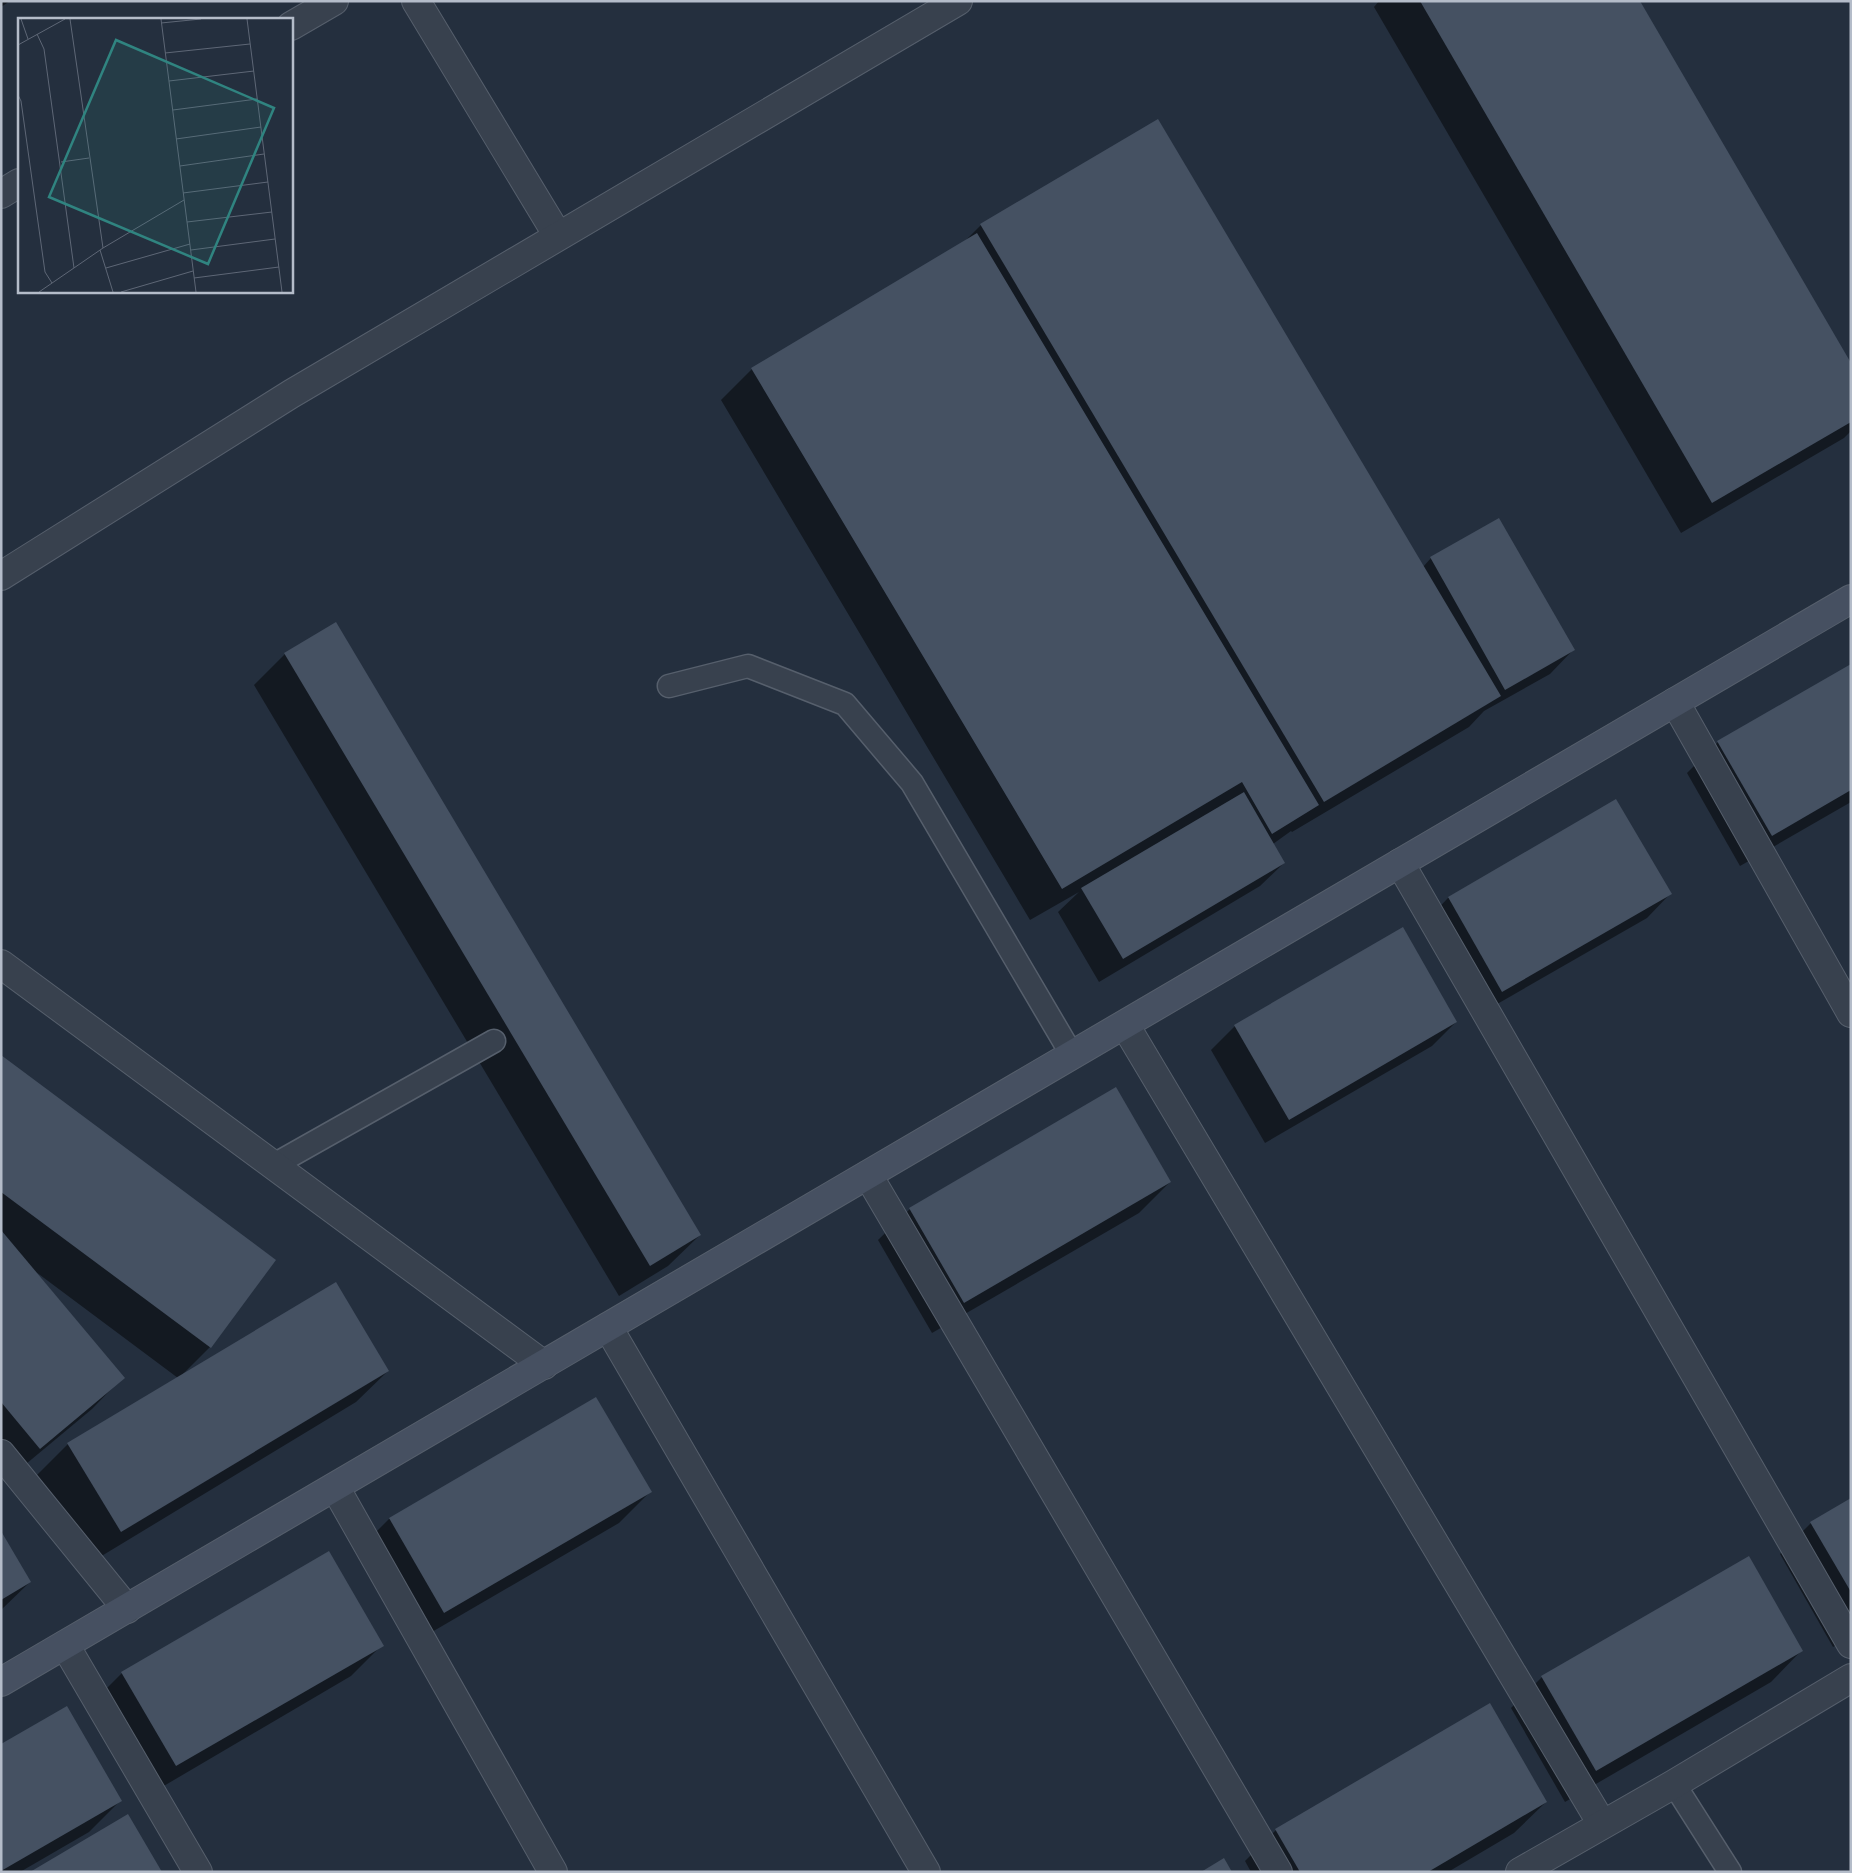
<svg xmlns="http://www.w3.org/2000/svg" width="1852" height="1873" viewBox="0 0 1852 1873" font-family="'Public Sans',sans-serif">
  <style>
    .shadow { fill: #0007 }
    .building { fill: #455162 }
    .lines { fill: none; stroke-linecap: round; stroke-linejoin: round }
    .lane-casing { stroke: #565f6c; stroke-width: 25 }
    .street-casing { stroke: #565f6c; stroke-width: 30 }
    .secondary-casing { stroke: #565f6c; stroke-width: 30 }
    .lane { stroke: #38414e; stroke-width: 22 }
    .street { stroke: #38414e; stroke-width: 28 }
    .secondary { stroke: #465061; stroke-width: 28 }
    .inset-road { fill: none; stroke: #5e6776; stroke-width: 1 }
    .view { fill: #308480; fill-opacity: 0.15; stroke: #308480; stroke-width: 2.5 }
    .inset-edge { fill: none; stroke: #b4bcc9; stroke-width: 2.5 }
  </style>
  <rect width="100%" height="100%" fill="#242f3e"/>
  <g class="shadow">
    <polygon points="1,1 10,1 1,7"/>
    <polygon points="1379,1 1639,1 1851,365 1851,431 1844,438 1681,533 1374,7"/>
    <polygon points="981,225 1423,567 1431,558 1573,650 1550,674 1484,711 1469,727 1292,832 1291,831 1273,844 1284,863 1260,886 1099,982 1058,912 1079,892 1030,920 721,400 752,369 963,243"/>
    <polygon points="285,654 700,1235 668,1266 619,1296 254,685"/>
    <polygon points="1851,665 1851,802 1740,866 1687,773 1718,742"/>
    <polygon points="1616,801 1670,894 1647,918 1478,1015 1425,922 1448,898"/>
    <polygon points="1402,929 1456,1022 1432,1046 1265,1143 1211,1050 1235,1026"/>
    <polygon points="1,1057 274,1260 210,1347 183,1374 388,1371 356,1402 90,1563 37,1475 68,1444 178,1378 36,1272 123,1377 92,1409 8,1479 1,1470"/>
    <polygon points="1116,1089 1170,1182 1139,1213 932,1333 878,1240 910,1209"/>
    <polygon points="650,1492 619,1523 413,1643 358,1550 389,1519"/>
    <polygon points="1851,1500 1851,1637 1833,1647 1780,1554 1811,1523"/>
    <polygon points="1,1534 30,1582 1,1610"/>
    <polygon points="382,1645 351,1676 145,1797 91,1704 122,1673"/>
    <polygon points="1802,1650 1771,1682 1565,1802 1511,1708 1542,1677"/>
    <polygon points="1,1746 120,1801 89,1832 20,1872 1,1872"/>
    <polygon points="1546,1802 1514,1833 1448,1872 1251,1872 1245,1861 1276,1830"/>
  </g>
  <g class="building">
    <polygon points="1420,1 1640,1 1851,363 1851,422 1712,503"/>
    <polygon points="1158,119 1501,696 1324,802 980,224"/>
    <polygon points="977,233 1319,805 1272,834 1242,782 1062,889 751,368"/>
    <polygon points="1499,518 1575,650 1505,690 1430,557"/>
    <polygon points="336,622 701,1235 650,1266 284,653"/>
    <polygon points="1851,664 1851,790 1772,836 1717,741"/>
    <polygon points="1244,792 1285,863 1123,959 1081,888"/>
    <polygon points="1616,799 1672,894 1502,992 1448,897"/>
    <polygon points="1403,927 1457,1022 1289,1120 1234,1025"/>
    <polygon points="1,1055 276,1260 211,1348 1,1192"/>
    <polygon points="1116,1087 1171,1182 964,1303 909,1208"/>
    <polygon points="1,1230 125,1378 40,1449 1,1402"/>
    <polygon points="336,1282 389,1371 121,1532 67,1443"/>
    <polygon points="596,1397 652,1492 444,1613 389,1518"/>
    <polygon points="1851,1498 1851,1592 1810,1522"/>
    <polygon points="1,1531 31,1582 1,1600"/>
    <polygon points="329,1551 384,1646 176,1766 121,1672"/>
    <polygon points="1749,1556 1803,1651 1596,1771 1541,1676"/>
    <polygon points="1490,1703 1547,1802 1428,1872 1300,1872 1275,1829"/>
    <polygon points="67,1706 122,1801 1,1871 1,1744"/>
    <polygon points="128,1814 162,1872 30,1872"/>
    <polygon points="1224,1858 1232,1872 1201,1872"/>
  </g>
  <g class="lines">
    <g class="lane-casing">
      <g id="lane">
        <polyline points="669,686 748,666 845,704 912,783 1072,1055"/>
        <polyline points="274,1165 494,1041"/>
        <polyline points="1674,1784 1730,1872"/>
      </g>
    </g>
    <g class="street-casing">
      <g id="street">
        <polyline points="416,1 558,236"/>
        <polyline points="291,26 334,1"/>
        <polyline points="1,194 19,183"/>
        <polyline points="1,576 291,394 958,1"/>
        <polyline points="1675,702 1851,1013"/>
        <polyline points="1400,863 1851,1644"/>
        <polyline points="1,964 544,1365"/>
        <polyline points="1125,1025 1602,1824"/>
        <polyline points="868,1175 1278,1872"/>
        <polyline points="608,1327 926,1872"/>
        <polyline points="1,1454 127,1609"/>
        <polyline points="335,1487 553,1872"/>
        <polyline points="65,1645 198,1872"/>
        <polyline points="1520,1872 1674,1784 1851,1678"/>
      </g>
    </g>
    <g class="secondary-casing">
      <polyline id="secondary" points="1,1682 1851,599"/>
    </g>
    <use href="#lane" class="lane"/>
    <use href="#street" class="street"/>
    <use href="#secondary" class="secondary"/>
  </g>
  <g transform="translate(18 18)">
    <rect width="275" height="275" fill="#242f3e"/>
    <path class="inset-road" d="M3,1L10,21M52,1L85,230M143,1L178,274M229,1L264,274M143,5L183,1M19,16L26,31L56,250M0,27L47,1M147,35L232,26M151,63L236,53M0,77L3,83L27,254L34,265M155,92L239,81M158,121L243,109M43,144L71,140M162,148L246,136M165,175L250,164M169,204L254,194M82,232L95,274M173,232L257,221M88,250L172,226M176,260L261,249M21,274L85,230L166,182M103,274L175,253"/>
    <path class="view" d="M98,22L256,90L190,246L31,179Z"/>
    <rect width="275" height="275" class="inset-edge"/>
  </g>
  <rect width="1852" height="1873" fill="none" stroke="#b4bcc9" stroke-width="5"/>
</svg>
